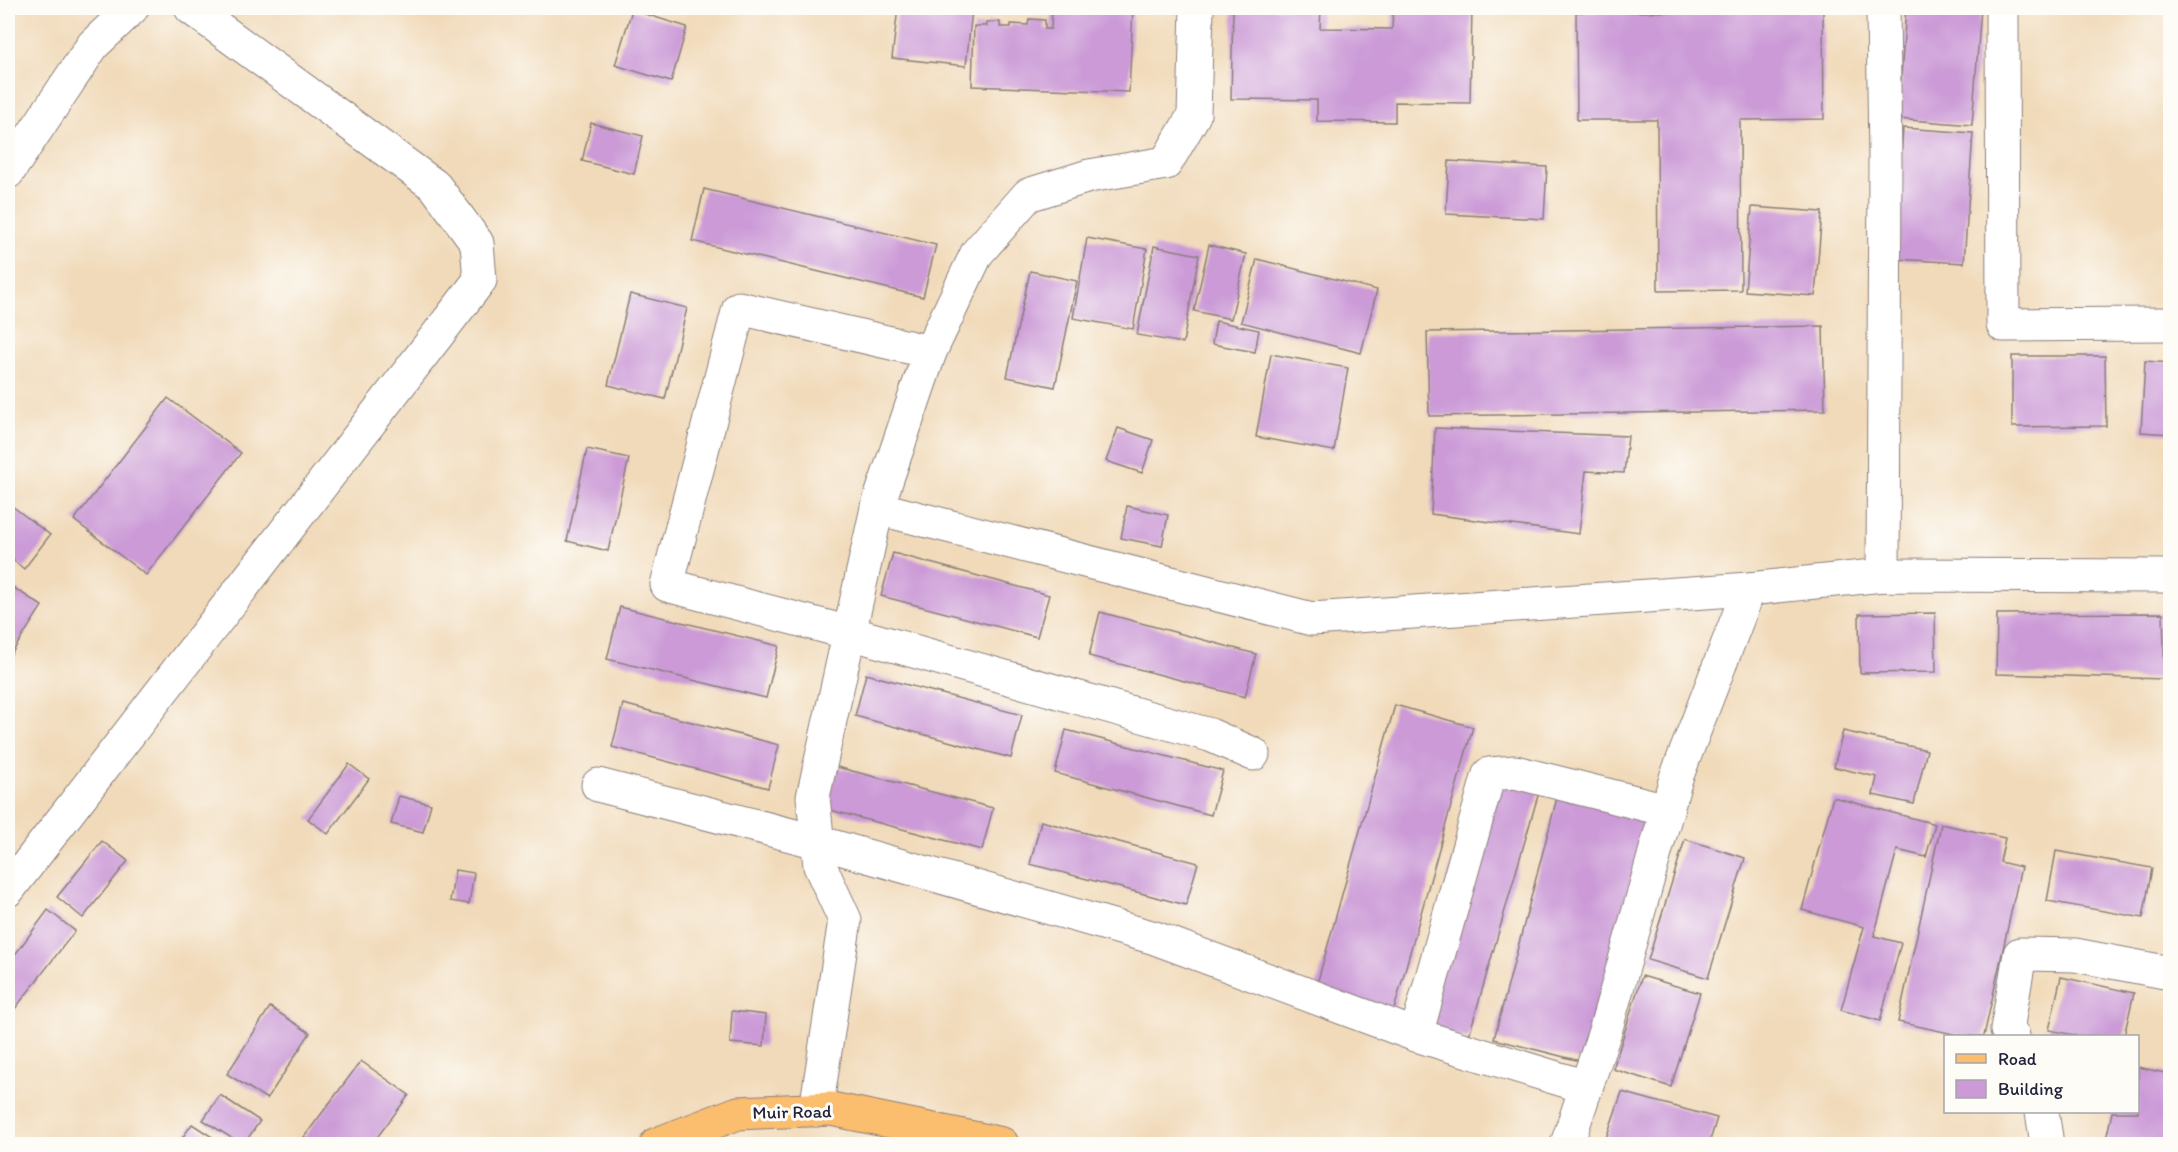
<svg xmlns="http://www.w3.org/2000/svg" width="2178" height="1152" viewBox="0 0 2178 1152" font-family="Itim,sans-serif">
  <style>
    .building { fill: #cb9ad7 }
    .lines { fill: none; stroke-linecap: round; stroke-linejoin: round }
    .minor-casing { stroke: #8a7e7a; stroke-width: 35 }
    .major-casing { stroke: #8a7e7a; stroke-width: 35 }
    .minor { stroke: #fff; stroke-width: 33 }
    .major { stroke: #fbbd6e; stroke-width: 33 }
    .labels { text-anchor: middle; stroke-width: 6; stroke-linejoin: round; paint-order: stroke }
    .street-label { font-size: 18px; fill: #22223b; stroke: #fdfcf7 }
  </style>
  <rect width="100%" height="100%" fill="#fdfcf7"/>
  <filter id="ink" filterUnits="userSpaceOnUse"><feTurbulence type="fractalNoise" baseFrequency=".0167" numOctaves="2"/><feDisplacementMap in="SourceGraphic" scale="12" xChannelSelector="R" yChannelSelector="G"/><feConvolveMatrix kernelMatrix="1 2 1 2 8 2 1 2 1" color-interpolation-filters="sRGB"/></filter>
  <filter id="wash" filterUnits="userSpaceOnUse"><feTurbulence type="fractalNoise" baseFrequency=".008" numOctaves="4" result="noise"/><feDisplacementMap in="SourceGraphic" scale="24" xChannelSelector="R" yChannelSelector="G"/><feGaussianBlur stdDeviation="1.35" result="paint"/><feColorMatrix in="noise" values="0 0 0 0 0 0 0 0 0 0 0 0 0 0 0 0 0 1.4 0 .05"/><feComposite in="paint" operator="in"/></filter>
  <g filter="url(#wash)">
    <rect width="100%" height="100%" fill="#f1daba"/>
    <g id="blocks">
      <g class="building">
        <polygon points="898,8 950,8 972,10 966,66 892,58"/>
        <polygon points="1052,8 1133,8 1129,92 972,86 974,26 987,26 986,22 1000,22 1000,27 1011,27 1011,24 1028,25 1029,19 1045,20 1045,29 1051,29"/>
        <polygon points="1233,8 1321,8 1320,28 1392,29 1393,8 1472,8 1470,103 1395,102 1395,122 1317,121 1317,100 1231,99"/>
        <polygon points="1906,8 1981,8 1972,125 1898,119"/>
        <polygon points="632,10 687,27 671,82 615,65"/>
        <polygon points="1823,11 1824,119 1740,120 1741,290 1658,291 1657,120 1577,120 1576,12"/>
        <polygon points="591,123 643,136 634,174 582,161"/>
        <polygon points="1903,128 1973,133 1964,263 1895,259"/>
        <polygon points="1449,161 1547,167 1544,219 1446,214"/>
        <polygon points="704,189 936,245 923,297 692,241"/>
        <polygon points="1752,207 1822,212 1815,296 1745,291"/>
        <polygon points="1087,238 1147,249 1133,329 1073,318"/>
        <polygon points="1209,245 1246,254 1231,319 1194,311"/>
        <polygon points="1154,246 1199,255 1183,343 1137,335"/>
        <polygon points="1257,259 1377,290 1361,353 1241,322"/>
        <polygon points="1030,271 1077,281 1055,387 1007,377"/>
        <polygon points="630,294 687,308 665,399 608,385"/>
        <polygon points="1216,321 1259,330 1255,352 1212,344"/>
        <polygon points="1823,326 1825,410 1429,416 1427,332"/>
        <polygon points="1271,354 1348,368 1334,451 1256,437"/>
        <polygon points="2012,356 2105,356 2106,426 2012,427"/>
        <polygon points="2145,361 2170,363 2170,434 2141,432"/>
        <polygon points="168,398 241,453 146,575 74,520"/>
        <polygon points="1118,428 1153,440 1142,473 1106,461"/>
        <polygon points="1435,428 1628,436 1624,473 1586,471 1579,534 1431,514"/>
        <polygon points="587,449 629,458 608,551 567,541"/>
        <polygon points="8,503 50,535 24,569 8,556"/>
        <polygon points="1127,506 1168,515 1162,546 1121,538"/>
        <polygon points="893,553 1049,595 1037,637 881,596"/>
        <polygon points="8,584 42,606 8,659"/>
        <polygon points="620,607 779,646 766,698 607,659"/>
        <polygon points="1100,612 1256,654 1245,697 1089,656"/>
        <polygon points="1935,613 1936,672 1860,673 1859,614"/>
        <polygon points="2163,613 2165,679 1996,674 1997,614"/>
        <polygon points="866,674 1022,715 1011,758 855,716"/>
        <polygon points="623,704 779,745 768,788 612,747"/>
        <polygon points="1395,705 1473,727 1390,1024 1312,1002"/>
        <polygon points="1066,730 1223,771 1211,815 1055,773"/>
        <polygon points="1843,731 1927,750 1914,804 1873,795 1877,777 1834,767"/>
        <polygon points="349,764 369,779 328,834 308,819"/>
        <polygon points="837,767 993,808 982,850 826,809"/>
        <polygon points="1480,767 1541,785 1468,1039 1406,1021"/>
        <polygon points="1563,775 1654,799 1584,1062 1494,1039"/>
        <polygon points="399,796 431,804 423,832 391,824"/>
        <polygon points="1833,797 1935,824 1926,857 1897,850 1874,936 1901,943 1880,1021 1841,1010 1864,927 1802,910"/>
        <polygon points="1041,821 1198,863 1186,905 1030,864"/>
        <polygon points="1941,824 2005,838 2000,862 2021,867 1984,1036 1963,1036 1898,1022"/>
        <polygon points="1685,839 1745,858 1708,978 1648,960"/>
        <polygon points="102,841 128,861 83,918 57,897"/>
        <polygon points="2056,851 2152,868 2143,918 2047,901"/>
        <polygon points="455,870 474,873 469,904 450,901"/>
        <polygon points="48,910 75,931 14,1010 8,1005 8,964"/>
        <polygon points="1642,976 1700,993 1671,1087 1613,1069"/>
        <polygon points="2061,977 2134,993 2124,1036 2079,1036 2049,1030"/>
        <polygon points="270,1007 310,1033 267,1099 227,1074"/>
        <polygon points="732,1011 766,1015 764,1046 730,1043"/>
        <polygon points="361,1061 409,1095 372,1144 314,1144 304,1137"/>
        <polygon points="2138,1067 2170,1074 2170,1144 2105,1144 2112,1112 2138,1112"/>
        <polygon points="1622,1092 1717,1118 1709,1144 1604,1144"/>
        <polygon points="220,1095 260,1121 244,1144 241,1144 203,1120"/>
        <polygon points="192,1124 223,1144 178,1144"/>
      </g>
    </g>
  </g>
  <g filter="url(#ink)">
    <use href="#blocks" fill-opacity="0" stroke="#8a7e7a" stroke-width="1.5"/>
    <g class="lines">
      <g class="minor-casing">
        <g id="minor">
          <polyline points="1883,8 1885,160 1883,575"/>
          <polyline points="2002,8 2003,325 2170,324"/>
          <polyline points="8,172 93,45 132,8"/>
          <polyline points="930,352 739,308 667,585 850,633 1210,735 1253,754"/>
          <polyline points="877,508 1312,619 1749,589 1883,575 2170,576"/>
          <polyline points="598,785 818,842 1155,938 1416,1035 1586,1087"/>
          <polyline points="8,890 480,280 477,243 435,186 191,8"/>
          <polyline points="1416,1035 1489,774 1515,772 1667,810"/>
          <polyline points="2013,1036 2007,1030 2020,954 2075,955 2170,973"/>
          <polyline points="816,1110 845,920 820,866 813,797 877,508 930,352 977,253 1028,195 1089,176 1166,163 1194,115 1197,8"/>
          <polyline points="2042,1112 2047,1144"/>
          <polyline points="1567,1144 1606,1028 1676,778 1749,589"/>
        </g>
      </g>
      <g class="major-casing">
        <polyline id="major" points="657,1144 738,1113 831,1109 1002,1144"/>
      </g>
      <use href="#minor" class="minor"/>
      <use href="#major" class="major"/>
    </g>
  </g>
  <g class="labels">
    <g class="street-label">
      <text transform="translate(792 1112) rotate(-1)" y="6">Muir Road</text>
    </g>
  </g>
  <rect width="2178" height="1152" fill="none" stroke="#fdfcf7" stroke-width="30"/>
  <rect x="1944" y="1035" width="195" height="78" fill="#fdfcf7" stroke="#a5a5ac" stroke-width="1.5"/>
  <rect x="1956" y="1054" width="30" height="9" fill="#fbbd6e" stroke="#a5a5ac" stroke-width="1.5"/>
  <text x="1998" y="1065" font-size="18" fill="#22223b">Road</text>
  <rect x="1956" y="1080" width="30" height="18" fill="#cb9ad7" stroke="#a5a5ac" stroke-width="1.5"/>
  <text x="1998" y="1095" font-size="18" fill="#22223b">Building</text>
</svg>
